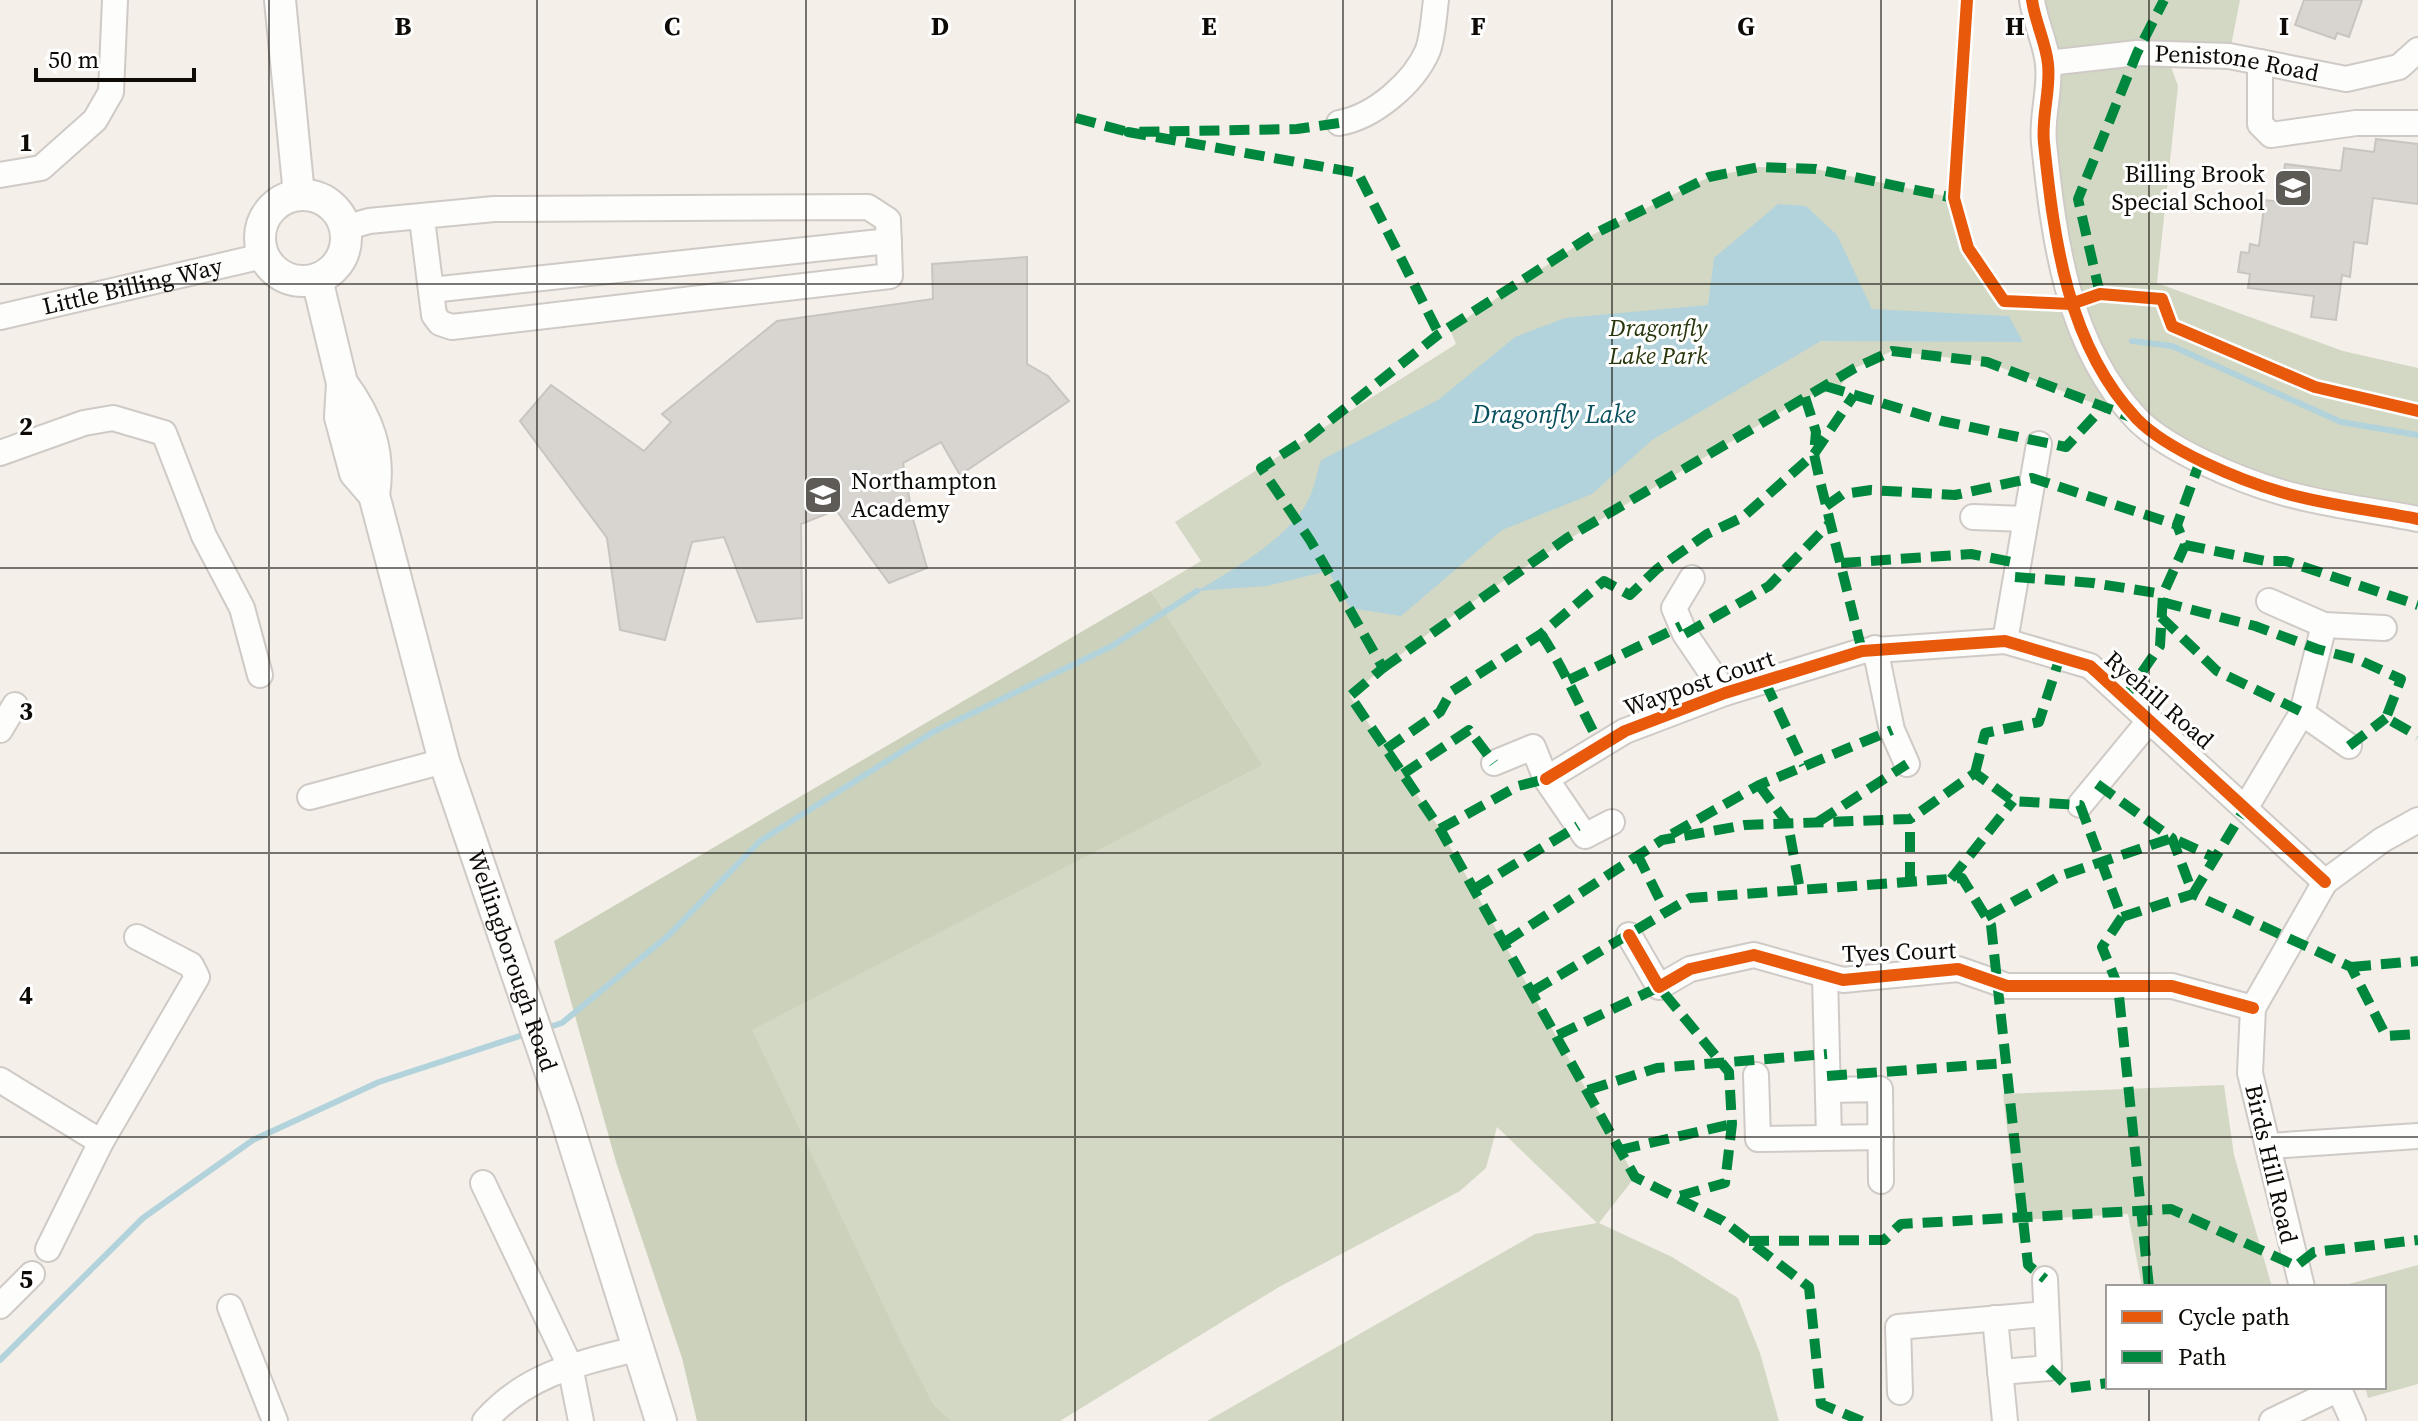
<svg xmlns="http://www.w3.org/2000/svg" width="2418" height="1421" viewBox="0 0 2418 1421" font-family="'Source Serif 4',serif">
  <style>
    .green { fill: #d3d8c4 }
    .forest { fill: #cbd1ba }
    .water { fill: #b2d3db }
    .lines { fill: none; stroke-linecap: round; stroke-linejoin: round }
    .stream { stroke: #b2d3db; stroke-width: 6 }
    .building { fill: #d8d4cf; stroke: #c8c4bf; stroke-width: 2 }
    .minor-casing { stroke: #cfcac6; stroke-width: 28 }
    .major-casing { stroke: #cfcac6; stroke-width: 34 }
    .minor { stroke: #fdfdfc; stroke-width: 24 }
    .major { stroke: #fdfdfc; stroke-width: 30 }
    .quiet { stroke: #00873e; stroke-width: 10; stroke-dasharray: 20 10; stroke-linecap: butt }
    .cycleway-casing { stroke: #fff; stroke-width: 17 }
    .cycleway { stroke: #e8590c; stroke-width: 12 }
    .grid { fill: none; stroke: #0e0b07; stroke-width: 2; stroke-opacity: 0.55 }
    .labels { text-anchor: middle; stroke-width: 6; stroke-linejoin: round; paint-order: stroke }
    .street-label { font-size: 24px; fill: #0e0b07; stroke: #fff }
    .poi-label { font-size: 24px; fill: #0e0b07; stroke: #fff; text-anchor: end }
    .park-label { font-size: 24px; font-style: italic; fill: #27360b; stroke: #fff }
    .water-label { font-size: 26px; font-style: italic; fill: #08505e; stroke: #fff }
    .grid-label { font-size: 26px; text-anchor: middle; font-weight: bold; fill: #0e0b07; stroke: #fff; stroke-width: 6; stroke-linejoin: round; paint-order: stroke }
  </style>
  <rect width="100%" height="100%" fill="#f4efe9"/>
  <g class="green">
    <path d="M2032,0H2240L2229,56L2166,53L2178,86L2157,283L2343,351L2418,368V519L2282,492L2137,420L1987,362L1892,351L1855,368L1837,390L1805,397C1651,492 1488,577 1350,696L1440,829L1635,1177L1599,1223L1672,1257L1738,1298L1760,1353L1779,1421H1207L1535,1234L1597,1223L1497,1127L1486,1168L1460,1191L1279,1287L1060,1421H952L934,1405L899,1337L751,1030L1263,765L1151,591L1201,561L1175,522L1456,344L1450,329L1594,234L1709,177L1759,167L1816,169L1954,198L1968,248L2004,301L2071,304Z"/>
    <polygon points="2224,1085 2234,1155 2272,1287 2142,1287 2128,1214 2018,1220 2003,1094"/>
    <polygon points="2418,1265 2418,1384 2368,1398 2365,1387 2384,1387 2384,1287 2338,1287"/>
  </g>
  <polygon class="forest" points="1151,591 1263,765 752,1030 899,1337 934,1405 952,1421 697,1421 682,1358 616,1162 554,941"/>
  <path class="water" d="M1778,204L1806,206L1837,235L1872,309L2009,316L2023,342L1821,341L1652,440L1592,494L1502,530L1401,616L1350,608L1328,571L1267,586L1197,591C1232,570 1294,535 1310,496C1315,485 1317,472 1321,460L1438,400L1515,337L1565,318L1708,305L1714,258Z"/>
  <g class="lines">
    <g class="stream">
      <polyline points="2132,341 2172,346 2341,422 2418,435"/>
      <polyline points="543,1029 562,1023 669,935 760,841 933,732 1112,646 1197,591"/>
      <polyline points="0,1360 143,1218 253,1140 379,1082 529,1033"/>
    </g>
  </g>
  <g class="building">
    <polygon points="2304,0 2362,0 2349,37 2337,33 2335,39 2295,25"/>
    <polygon points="2376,139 2418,144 2418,204 2373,198 2367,244 2354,242 2350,277 2342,275 2336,320 2311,317 2314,296 2248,288 2250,274 2238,272 2241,252 2249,253 2250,244 2259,246 2265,200 2280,202 2285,164 2341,171 2344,148 2374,152"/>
    <polygon points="1027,257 1027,364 1048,376 1069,401 960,475 941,442 903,463 913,519 927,568 889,583 836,510 801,524 802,618 757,622 724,537 692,542 665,640 620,630 607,538 520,421 551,385 644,451 671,422 662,414 777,321 933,299 932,264"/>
  </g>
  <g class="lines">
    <g class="minor-casing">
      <g id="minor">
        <path d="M2032,0C2035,22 2046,43 2048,64C2051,90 2041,117 2044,143C2054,239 2067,345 2137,419C2167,450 2239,480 2281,492C2325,505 2373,510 2418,519"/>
        <polyline points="2260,62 2260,124 2271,135 2356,123 2418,123"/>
        <path id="s1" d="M2048,63L2137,53L2229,56L2346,79L2399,67L2418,50"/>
        <path d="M1339,123C1374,117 1414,83 1428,50C1433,35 1434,15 1436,0"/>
        <polyline points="0,175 41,168 95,120 111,92 115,0"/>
        <polyline points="345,228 369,221 494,209 868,207 888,220 890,276 452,327 440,323 434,315 422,219"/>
        <polyline points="431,290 889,241"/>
        <path id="s2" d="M0,317L263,256"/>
        <polyline points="0,453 84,423 113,418 164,433 204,536 242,608 260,675"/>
        <polyline points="1973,517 2024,519"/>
        <polyline points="1692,578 1674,608 1685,634 1725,693"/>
        <polyline points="2269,601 2324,625 2384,628"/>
        <polyline points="2005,641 2039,444"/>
        <polyline points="1875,648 1892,730 1907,764"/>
        <polyline points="2302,713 2349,746"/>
        <polyline points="0,730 15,705"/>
        <polyline points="1494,763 1533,747 1546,779 1585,836 1612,822"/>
        <polyline points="1546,779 1625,731 1725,693 1862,651 2005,641 2090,666 2325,882"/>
        <polyline points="310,797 444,761"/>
        <polyline points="2080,805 2150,720"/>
        <polyline points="2246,807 2302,713 2324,625"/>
        <polyline points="1629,935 1659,987 1690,969 1754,955 1843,980 1958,969 2007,986 2172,986 2253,1008"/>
        <polyline points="1825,975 1829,1137"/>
        <polyline points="1756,1075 1758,1139 1881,1137"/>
        <polyline points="0,1080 101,1142"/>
        <polyline points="1828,1090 1880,1089 1881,1181"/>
        <polyline points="2269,1146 2418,1136"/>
        <polyline points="483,1183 570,1366 581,1421"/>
        <polyline points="48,1249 101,1142 197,977 191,965 137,937"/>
        <polyline points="2302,1287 2250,1073 2253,1008 2325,882 2382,840 2418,820"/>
        <polyline points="0,1306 32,1274"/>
        <polyline points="230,1307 275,1421"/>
        <polyline points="1995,1318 2005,1421"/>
        <polyline points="2000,1372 2049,1368 2045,1279"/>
        <polyline points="2338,1387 2353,1421"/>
        <polyline points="1900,1392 1898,1327 2045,1314"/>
        <path d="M485,1421C527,1373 581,1363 640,1348"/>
        <polyline points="2272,1421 2339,1389"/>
      </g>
    </g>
    <g class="major-casing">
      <g id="major">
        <polyline points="280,0 299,195"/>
        <circle cx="303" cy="238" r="43"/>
        <polyline points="317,279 342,383 340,417 355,473 374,495"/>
        <path id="s3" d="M342,383C368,418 381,452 374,495L444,761L563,1109L661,1421"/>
      </g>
    </g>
    <use href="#minor" class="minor"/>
    <use href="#major" class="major"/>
    <g class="quiet">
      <polyline points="1076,118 1128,132"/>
      <polyline points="1339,123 1297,129 1128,132 1358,173 1439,334"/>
      <polyline points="2100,294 2078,199 2137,53 2164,0"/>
      <polyline points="1825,386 1942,421 2066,447 2103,407"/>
      <polyline points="1805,397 1816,432 1814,454 1819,477 1862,651"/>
      <polyline points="1826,506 1843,494 1871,490 1955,495 2032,478 2177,525"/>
      <polyline points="2185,545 2265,561 2286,561 2418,605"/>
      <polyline points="1841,563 1971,554 2017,563"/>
      <polyline points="2015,577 2093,583 2163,594"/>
      <polyline points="2162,602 2255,626 2317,649 2359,660 2401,679 2386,718 2418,736"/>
      <polyline points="2161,617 2217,671 2300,711"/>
      <path d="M1541,634C1565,670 1580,708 1601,746"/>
      <polyline points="1685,634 1769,586 1830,523"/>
      <polyline points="1383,668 1567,538 1855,368 1892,351 1987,362 2133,418"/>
      <polyline points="1569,680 1681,626"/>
      <polyline points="1765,682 1804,765"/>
      <polyline points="2125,697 2160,646 2163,594 2185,545 2177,525 2200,461"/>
      <polyline points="2349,746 2386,718"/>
      <polyline points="1386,749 1440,712 1451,692 1541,634 1604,581 1630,595 1657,569 1707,534 1743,517 1814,454 1854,395"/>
      <polyline points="1975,773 1985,733 2039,722 2060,657"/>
      <polyline points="1403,774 1469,730 1494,763"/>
      <polyline points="2097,784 2172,838 2193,894"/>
      <polyline points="1759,785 1788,824 1800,890"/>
      <polyline points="1818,822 1907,764"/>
      <polyline points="1440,829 1518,786 1546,779"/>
      <polyline points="1672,834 1759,785 1892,730"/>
      <polyline points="1637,854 1666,912"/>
      <polyline points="1951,879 2013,801"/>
      <polyline points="1910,882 1910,819"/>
      <polyline points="1474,889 1578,826"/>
      <polyline points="2193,894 2246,807"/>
      <polyline points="1986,917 2060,876 2172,838 2213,857"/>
      <polyline points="2122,917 2193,894 2351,967 2386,1036 2418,1034"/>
      <polyline points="1505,942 1662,840 1745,825 1910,819 1975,773 2013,801 2080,805 2122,917 2102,947 2118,986 2149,1287"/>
      <polyline points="2351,967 2418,961"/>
      <polyline points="1533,991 1690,898 1962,878 1991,925 2028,1265 2045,1279"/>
      <polyline points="1558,1035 1659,987 1729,1072 1732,1124 1725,1183 1676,1197"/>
      <polyline points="1827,1076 2006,1063"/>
      <polyline points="1588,1090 1657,1068 1827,1054"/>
      <polyline points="1620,1150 1732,1124"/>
      <polyline points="1749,1241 1884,1240 1901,1224 2171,1209 2296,1266 2314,1252 2418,1240"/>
      <polyline points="2049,1368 2069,1388 2108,1383"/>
      <polyline points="1862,1421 1821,1404 1809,1287 1723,1221 1635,1177 1440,829 1350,696 1383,668 1310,540 1261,468 1308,438 1439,334 1594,234 1709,177 1759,167 1816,169 1954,198"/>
    </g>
    <g class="cycleway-casing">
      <g id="cycleway">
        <polyline points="1967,0 1954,198 1968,248 2004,301 2071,304 2100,294 2162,299 2172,326 2315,387 2418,411"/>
        <path d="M2032,0C2035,22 2046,43 2048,64C2051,90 2041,117 2044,143C2054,239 2067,345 2137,419C2167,450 2239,480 2281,492C2325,505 2373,510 2418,519"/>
        <polyline points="1546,779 1625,731 1725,693 1862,651 2005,641 2090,666 2325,882"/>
        <polyline points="1629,935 1659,987 1690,969 1754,955 1843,980 1958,969 2007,986 2172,986 2253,1008"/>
      </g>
    </g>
    <use href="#cycleway" class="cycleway"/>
  </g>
  <path class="grid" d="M269,0V1421M537,0V1421M806,0V1421M1075,0V1421M1343,0V1421M1612,0V1421M1881,0V1421M2149,0V1287M0,284H2418M0,568H2418M0,853H2418M0,1137H2418M2149,1387V1421"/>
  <defs>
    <g id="school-square" transform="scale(2)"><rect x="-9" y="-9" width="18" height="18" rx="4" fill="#5e5b56" stroke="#fff"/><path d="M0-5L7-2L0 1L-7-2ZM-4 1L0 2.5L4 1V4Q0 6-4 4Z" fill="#fff"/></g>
  </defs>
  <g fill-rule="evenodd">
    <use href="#school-square" x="2293" y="188"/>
    <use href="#school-square" x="823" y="495"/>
  </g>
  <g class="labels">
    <g class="street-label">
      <text dy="8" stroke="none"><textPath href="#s1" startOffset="190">Penistone Road</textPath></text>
      <text dy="8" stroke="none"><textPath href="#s2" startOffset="136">Little Billing Way</textPath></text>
      <text transform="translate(1699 683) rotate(-19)" y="8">Waypost Court</text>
      <text transform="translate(2159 700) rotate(41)" y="8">Ryehill Road</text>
      <text transform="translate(1899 952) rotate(-2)" y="8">Tyes Court</text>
      <text dy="8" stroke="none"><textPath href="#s3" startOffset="606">Wellingborough Road</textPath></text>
      <text transform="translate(2271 1164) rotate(77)" y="8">Birds Hill Road</text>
    </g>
    <g class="poi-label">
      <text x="2265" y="182">Billing Brook<tspan x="2265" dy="28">Special School</tspan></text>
      <text x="851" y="489" text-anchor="start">Northampton<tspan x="851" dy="28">Academy</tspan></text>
    </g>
    <g class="park-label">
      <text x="1658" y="336">Dragonfly<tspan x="1658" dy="28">Lake Park</tspan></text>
    </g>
    <g class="water-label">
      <text x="1554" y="423">Dragonfly Lake</text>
    </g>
  </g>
  <g class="grid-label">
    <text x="403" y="35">B</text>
    <text x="672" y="35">C</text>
    <text x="940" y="35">D</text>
    <text x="1209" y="35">E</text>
    <text x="1478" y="35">F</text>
    <text x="1746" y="35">G</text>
    <text x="2015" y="35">H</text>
    <text x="2284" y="35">I</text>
    <text x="26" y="151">1</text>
    <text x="26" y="435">2</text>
    <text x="26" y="720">3</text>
    <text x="26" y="1004">4</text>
    <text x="26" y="1288">5</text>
  </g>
  <rect x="2106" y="1285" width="280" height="104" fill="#ffffff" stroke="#9f9d9c" stroke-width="2"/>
  <rect x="2122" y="1311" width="40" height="12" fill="#e8590c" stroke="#9f9d9c" stroke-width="2"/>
  <text x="2178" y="1325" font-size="24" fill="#0e0b07">Cycle path</text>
  <rect x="2122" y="1351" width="40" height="12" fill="#00873e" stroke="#9f9d9c" stroke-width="2"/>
  <text x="2178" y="1365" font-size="24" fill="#0e0b07">Path</text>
  <path d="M36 68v12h158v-12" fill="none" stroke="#0e0b07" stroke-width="4"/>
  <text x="48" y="68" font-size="24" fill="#0e0b07" stroke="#ffffff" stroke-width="6" paint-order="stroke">50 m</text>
</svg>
